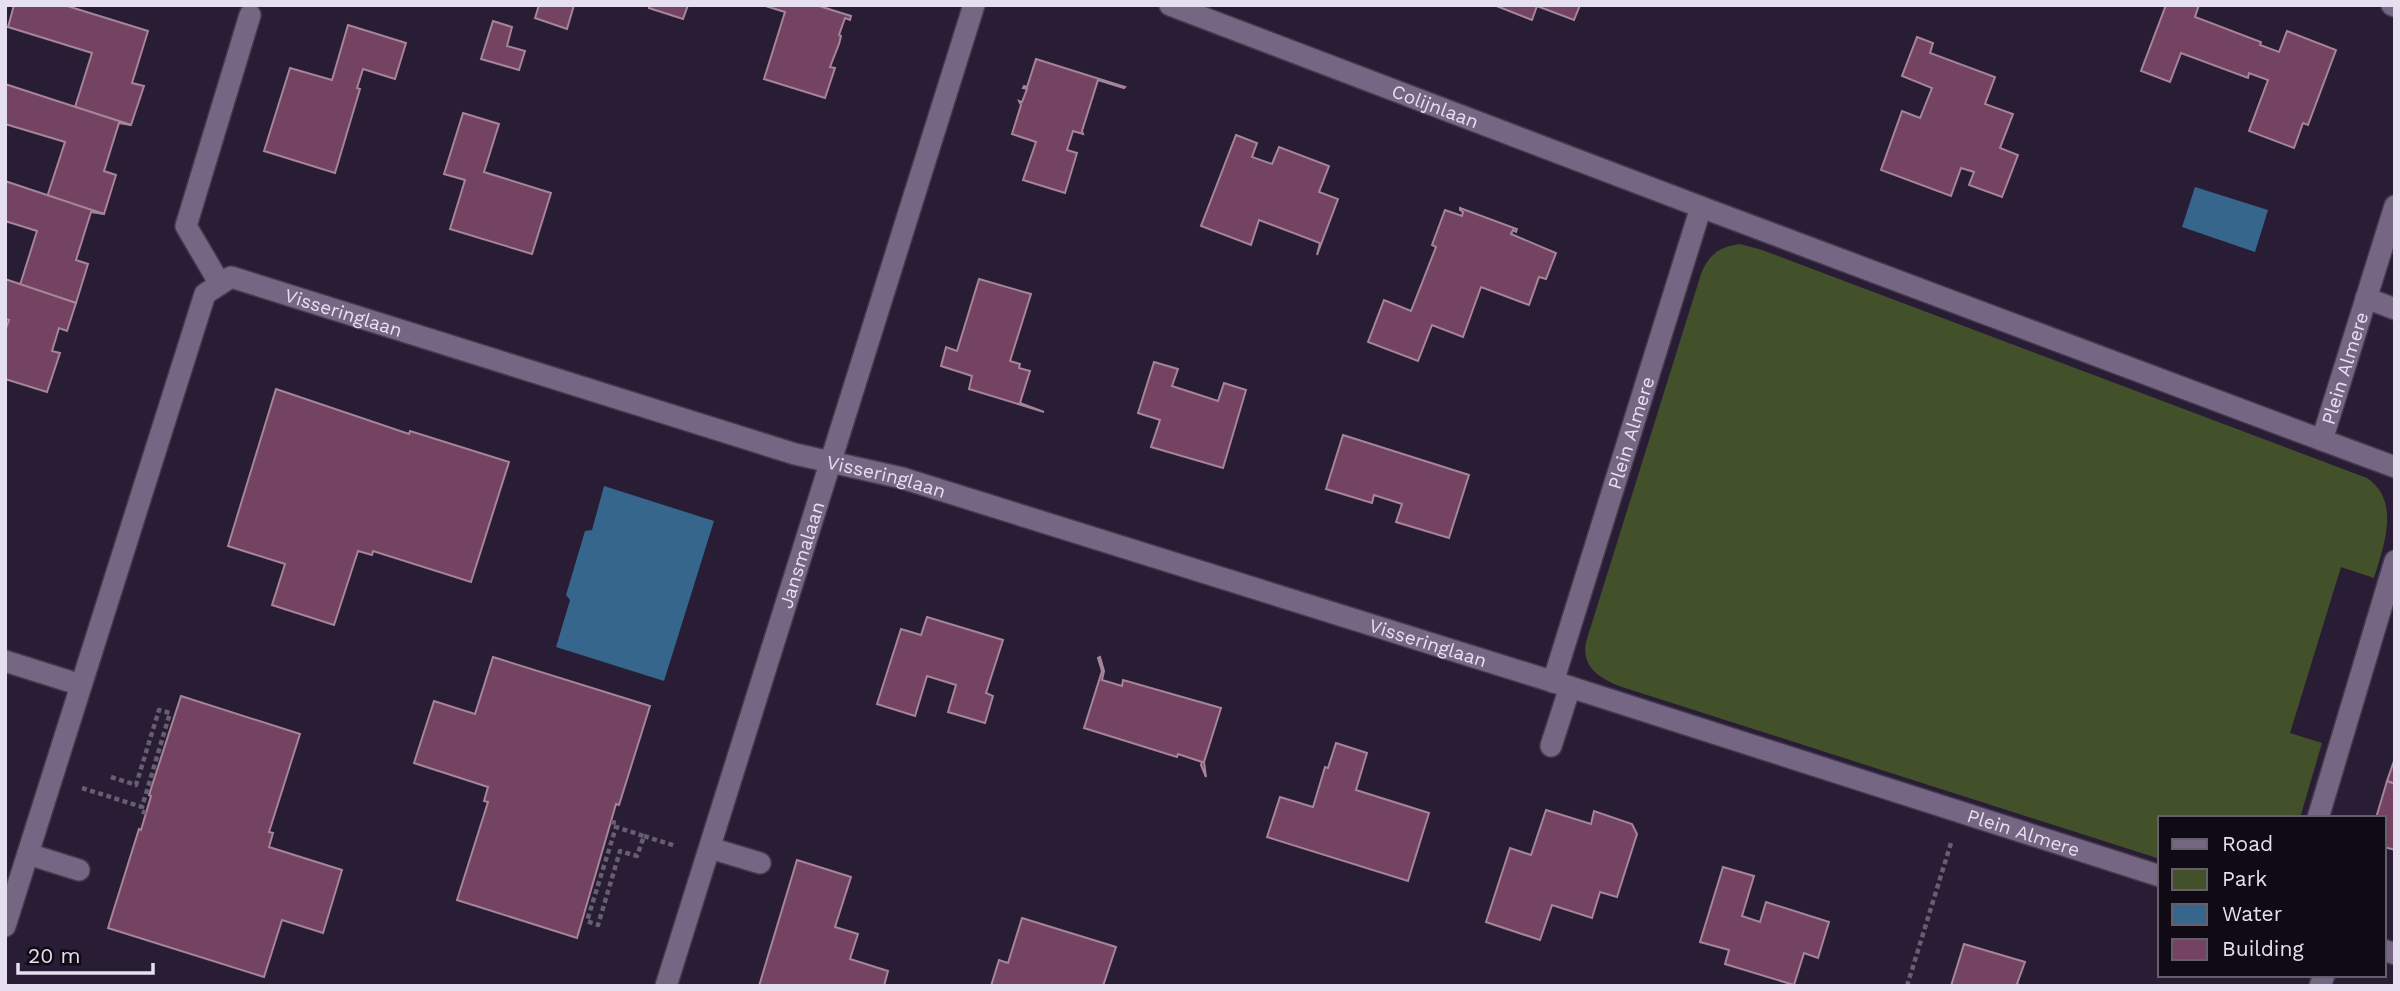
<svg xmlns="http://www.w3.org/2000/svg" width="2400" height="991" viewBox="0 0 2400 991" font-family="'Work Sans',sans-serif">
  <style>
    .green { fill: #43512b }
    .water { fill: #36668b }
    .building { fill: #744361; stroke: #a58597; stroke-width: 2 }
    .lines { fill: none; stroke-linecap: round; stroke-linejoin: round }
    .minor-casing { stroke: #443a4e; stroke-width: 24 }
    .path { stroke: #675e72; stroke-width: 4.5; stroke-dasharray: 5 3.5; stroke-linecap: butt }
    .minor { stroke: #756784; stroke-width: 21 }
    .labels { text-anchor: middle; stroke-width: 5; stroke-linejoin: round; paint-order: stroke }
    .street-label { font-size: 19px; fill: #e6dfef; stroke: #0f0a14 }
  </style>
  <rect width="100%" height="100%" fill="#281d34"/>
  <path class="green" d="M1740,244L1762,250L2367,478C2400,500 2385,543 2374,578L2341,567L2290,733L2322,743L2300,818H2160V859L1622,687C1601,679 1581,668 1586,642L1701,274C1709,255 1718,247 1740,244Z"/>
  <g class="water">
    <polygon points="2195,187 2268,210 2255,252 2182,227"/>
    <polygon points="604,486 714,521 664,681 556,647 570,600 566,595 585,531 592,530"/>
  </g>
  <g class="building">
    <polygon points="14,5 64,5 148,31 132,83 144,86 131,125 75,107 92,53 8,27"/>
    <polygon points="539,5 574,5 567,29 535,18"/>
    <polygon points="650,5 688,5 683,19 649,8"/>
    <polygon points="762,5 816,5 851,16 850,20 845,18 839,35 841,36 839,44 830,67 835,68 825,98 764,79 785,12"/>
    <polygon points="1494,5 1580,5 1574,20 1537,6 1532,20"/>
    <polygon points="2166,5 2199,5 2195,17 2261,42 2260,45 2279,52 2287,31 2336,50 2308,125 2303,123 2294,148 2249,131 2268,80 2249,73 2248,78 2181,53 2170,82 2141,71"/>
    <polygon points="493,21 512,27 507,46 525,51 519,70 481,59"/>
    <polygon points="348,25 406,43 395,79 363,69 357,88 360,89 335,173 264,151 290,68 332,80"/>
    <polygon points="1917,37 1933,43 1930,53 1995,77 1985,104 2013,114 2000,148 2018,155 2002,197 1969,185 1974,172 1961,168 1951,196 1881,170 1902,111 1920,118 1932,88 1902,76"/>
    <polygon points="1036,59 1125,87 1124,88 1098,80 1082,131 1083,134 1073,131 1067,150 1077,153 1065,193 1023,180 1036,142 1012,134 1021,105 1019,101 1022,102 1027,89 1023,88 1024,86 1027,87"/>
    <polygon points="5,84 131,125 119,123 104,171 116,175 104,214 47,197 65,142 5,124"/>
    <polygon points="463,113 499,124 484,172 551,193 532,254 450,229 465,180 444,174"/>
    <polygon points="1236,135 1257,143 1252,157 1272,164 1279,147 1329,166 1319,192 1338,199 1317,255 1320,243 1259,220 1251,245 1201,226"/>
    <polygon points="5,181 104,214 91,212 76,260 88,264 76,303 20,285 37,231 5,221"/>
    <polygon points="1460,208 1517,229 1516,232 1513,230 1511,234 1556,253 1546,279 1539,277 1529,305 1481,287 1463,337 1432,325 1418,361 1368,342 1384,300 1411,311 1436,247 1432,245 1445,210 1462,216 1463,212 1460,210"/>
    <polygon points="5,279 76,303 67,331 59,328 52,351 60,353 47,392 5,379 5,331 9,320 5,319"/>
    <polygon points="979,279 1031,294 1010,361 1020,364 1019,368 1030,371 1020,403 1044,412 969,389 972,376 941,366 946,347 957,351"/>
    <polygon points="1154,362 1178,369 1172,386 1218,401 1224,383 1246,390 1223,468 1151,447 1160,420 1138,413"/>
    <polygon points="276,389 409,434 410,431 509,462 471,582 373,551 372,555 358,551 334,625 272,605 285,564 228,546"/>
    <polygon points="1343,435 1469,475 1449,538 1396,522 1402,504 1374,495 1372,503 1326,489"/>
    <polygon points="927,617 1003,640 986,693 993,696 985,723 948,712 956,685 927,676 915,716 877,704 901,629 921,635"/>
    <polygon points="493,657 650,706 619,805 616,804 577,938 457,900 488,802 484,801 488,787 414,763 434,701 475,714"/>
    <polygon points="1100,657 1104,671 1102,680 1122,686 1123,680 1221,708 1204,762 1206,777 1201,765 1202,762 1178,754 1177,757 1084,728 1102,671 1098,658"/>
    <polygon points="181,696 300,734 269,832 273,833 269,847 342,870 323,933 282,920 264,977 108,928 139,829 141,830 151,796 149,795"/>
    <polygon points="1336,743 1367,753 1356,790 1429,813 1408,881 1267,837 1280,797 1313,807 1325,767 1328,768"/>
    <polygon points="2395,758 2395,784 2387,781"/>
    <polygon points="2387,781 2395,784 2395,850 2384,847 2384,818 2376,818"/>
    <polygon points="1546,810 1591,824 1594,811 1632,824 1637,834 1617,897 1600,892 1592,918 1552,905 1540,940 1486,922 1510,848 1531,855"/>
    <polygon points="797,860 851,877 835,927 858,934 850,959 888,971 884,986 759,986"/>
    <polygon points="1723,867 1754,876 1742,916 1760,922 1766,902 1829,922 1818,958 1804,953 1794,985 1725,964 1729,950 1700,942"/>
    <polygon points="1022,918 1116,947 1103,986 991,986 999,960 1008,963"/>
    <polygon points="1964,944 2025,962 2017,984 2022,986 1951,986"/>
  </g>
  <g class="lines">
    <g class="minor-casing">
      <g id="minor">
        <path id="s1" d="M1170,5L1701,207"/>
        <polyline points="2392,5 2395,6"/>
        <polyline points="220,284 186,226 250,15"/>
        <polyline points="2366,298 2395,309"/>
        <polyline points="2322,440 2395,467"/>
        <polyline points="5,661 81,685"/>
        <path id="s2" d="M1553,682L1701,207L2322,440L2395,206"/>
        <polyline points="1551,746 1570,687"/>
        <polyline points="2318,818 2395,561"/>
        <polyline points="710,848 760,863"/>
        <polyline points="28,854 79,870"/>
        <path id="s3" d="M5,926L205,294L231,277L795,454L902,478L1570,687L2160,876"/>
        <polyline points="2384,950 2395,954"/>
        <path id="s4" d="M666,986L974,5"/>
        <polyline points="2320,986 2324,975"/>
      </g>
    </g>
    <g class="path">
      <polyline points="111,777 136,785 159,710 170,713 142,807"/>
      <polyline points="82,788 142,807 141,811 146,813"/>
      <polyline points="611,822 617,823 616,827 644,836 637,856 620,851 598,925 587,921 616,827"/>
      <polyline points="644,836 676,846"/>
      <polyline points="1907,986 1951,843"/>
    </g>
    <use href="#minor" class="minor"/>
  </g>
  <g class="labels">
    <g class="street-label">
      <text dy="7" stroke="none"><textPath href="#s1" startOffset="284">Colijnlaan</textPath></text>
      <text dy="7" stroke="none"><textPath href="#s3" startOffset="812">Visseringlaan</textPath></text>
      <text dy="7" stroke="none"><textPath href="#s2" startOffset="1236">Plein Almere</textPath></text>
      <text dy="7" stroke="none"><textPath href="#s2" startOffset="261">Plein Almere</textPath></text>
      <text dy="7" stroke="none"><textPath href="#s3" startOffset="1379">Visseringlaan</textPath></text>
      <text dy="7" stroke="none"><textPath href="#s4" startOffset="452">Jansmalaan</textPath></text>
      <text dy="7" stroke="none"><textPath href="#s3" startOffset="1946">Visseringlaan</textPath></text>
      <text dy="7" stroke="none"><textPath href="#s3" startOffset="2571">Plein Almere</textPath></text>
    </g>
  </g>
  <rect width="2400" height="991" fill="none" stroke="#e6dfef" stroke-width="14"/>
  <rect x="2158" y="816" width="228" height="161" fill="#0f0a14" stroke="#655f6c" stroke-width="2"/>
  <rect x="2172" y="839" width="35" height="10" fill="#756784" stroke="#655f6c" stroke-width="2"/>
  <text x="2222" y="851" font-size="21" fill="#e6dfef">Road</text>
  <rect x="2172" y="869" width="35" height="21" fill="#43512b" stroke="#655f6c" stroke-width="2"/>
  <text x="2222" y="886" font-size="21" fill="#e6dfef">Park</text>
  <rect x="2172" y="904" width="35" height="21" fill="#36668b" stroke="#655f6c" stroke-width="2"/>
  <text x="2222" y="921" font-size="21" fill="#e6dfef">Water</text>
  <rect x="2172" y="939" width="35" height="21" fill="#744361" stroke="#655f6c" stroke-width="2"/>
  <text x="2222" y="956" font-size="21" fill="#e6dfef">Building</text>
  <path d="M18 963v10h135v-10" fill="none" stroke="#e6dfef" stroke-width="3.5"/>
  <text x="28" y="963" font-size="21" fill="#e6dfef" stroke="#0f0a14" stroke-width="5" paint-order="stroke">20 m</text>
</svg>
